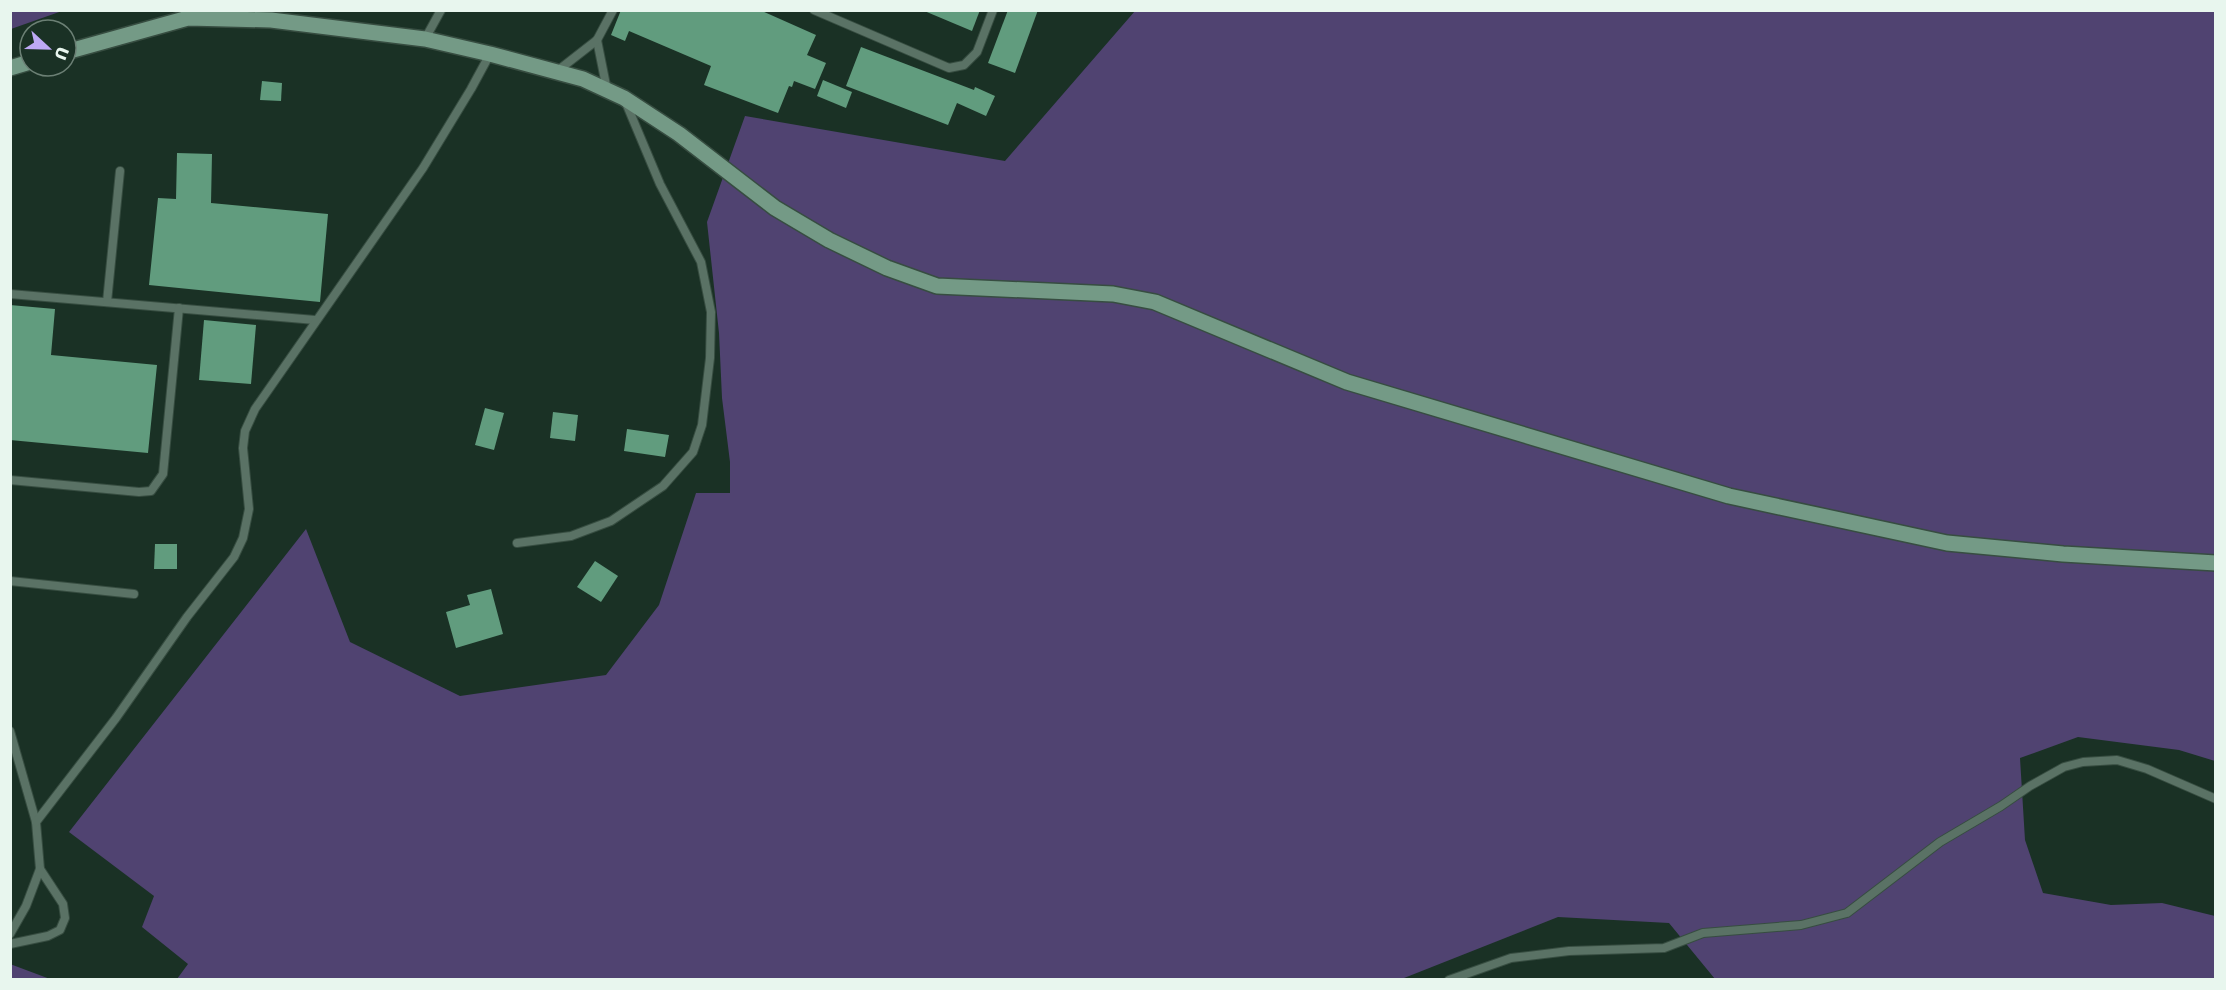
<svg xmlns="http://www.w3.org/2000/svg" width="2226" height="990" viewBox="0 0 2226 990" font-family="'DejaVu Sans',sans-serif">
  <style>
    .green { fill: #504371 }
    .building { fill: #619c7e }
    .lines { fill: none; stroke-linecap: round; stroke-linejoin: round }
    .service-casing { stroke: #374d41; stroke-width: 10 }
    .secondary-casing { stroke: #374d41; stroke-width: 18 }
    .service { stroke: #5a7265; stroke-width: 8 }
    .secondary { stroke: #749a86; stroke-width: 15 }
  </style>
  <rect width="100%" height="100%" fill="#1a3125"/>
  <g class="green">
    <polygon points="11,10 62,10 62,11 11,29"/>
    <polygon points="1135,11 2215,11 2215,761 2179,750 2078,737 2020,758 2025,840 2043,893 2111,905 2162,903 2215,916 2215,979 1715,979 1669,923 1558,917 1399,980 177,979 188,964 142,927 154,896 69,832 306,529 350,642 460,696 606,675 659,605 696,493 730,493 730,462 722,398 719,333 707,222 745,116 1005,161"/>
    <polygon points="10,964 50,979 11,979"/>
  </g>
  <g class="building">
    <polygon points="621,10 760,10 816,35 807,55 826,63 815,89 794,81 792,87 789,86 778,113 704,85 711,66 629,31 625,41 611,35"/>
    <polygon points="922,10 980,10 972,31"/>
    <polygon points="1008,10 1038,10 1015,73 988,63"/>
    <polygon points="861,47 974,90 975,87 995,96 986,116 957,103 948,125 846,86"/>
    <polygon points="823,80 852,92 846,108 817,96"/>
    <polygon points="262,81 282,83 281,101 260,100"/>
    <polygon points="177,153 212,154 211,203 328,214 320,302 149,285 158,198 176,199"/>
    <polygon points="10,305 55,309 51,355 157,365 148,453 10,440"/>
    <polygon points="204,320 256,325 251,384 199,380"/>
    <polygon points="485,408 504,413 494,450 475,445"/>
    <polygon points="553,412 578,415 575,441 550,438"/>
    <polygon points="627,429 669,435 665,457 624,451"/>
    <polygon points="155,544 177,544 177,569 154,569"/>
    <polygon points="595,561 618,576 601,602 577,587"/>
    <polygon points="491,589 503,634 456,648 446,612 470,605 467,595"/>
  </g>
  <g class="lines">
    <g class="service-casing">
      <g id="service">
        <polyline points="814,10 949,68 964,65 977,52 993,10"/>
        <polyline points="425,39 441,10"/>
        <polyline points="597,40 607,90"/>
        <polyline points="556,72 597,40 613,10"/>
        <polyline points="10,294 315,320"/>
        <polyline points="107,302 120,171"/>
        <polyline points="10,480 139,492 151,491 163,474 179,308"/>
        <polyline points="517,543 571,536 611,521 663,486 693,452 702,425 710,358 711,312 701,262 660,184 626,103"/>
        <polyline points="10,581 134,594"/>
        <polyline points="10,731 36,822 40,869 26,906 10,934"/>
        <polyline points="36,822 116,718 187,617 234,557 243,538 249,509 243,448 245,431 255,409 423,168 471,89 490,54"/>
        <polyline points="10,944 48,936 60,930 65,918 63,904 40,869"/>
        <polyline points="1449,980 1511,958 1569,951 1664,948 1703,933 1801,925 1847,913 1940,842 2001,806 2030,786 2064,767 2083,762 2117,760 2147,769 2216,799"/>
      </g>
    </g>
    <g class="secondary-casing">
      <g id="secondary">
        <polyline points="66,52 188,18 271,20 425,39 490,54 583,79 624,98 679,134 775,208 829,240 887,268 937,286 1113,294 1155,302 1347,382 1729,496 1947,543 2063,554 2216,563"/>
        <polyline points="10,68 30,62"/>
      </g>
    </g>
    <use href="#service" class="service"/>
    <use href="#secondary" class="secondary"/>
  </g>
  <rect width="2226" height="990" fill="none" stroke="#e8f6ee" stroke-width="24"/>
  <g transform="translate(48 48) rotate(112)"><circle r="28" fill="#1a3125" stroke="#6c8075" stroke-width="1.5"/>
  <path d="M0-4.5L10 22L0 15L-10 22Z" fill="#bda9f5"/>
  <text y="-9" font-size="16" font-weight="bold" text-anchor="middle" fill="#e8f6ee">U</text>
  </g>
</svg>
